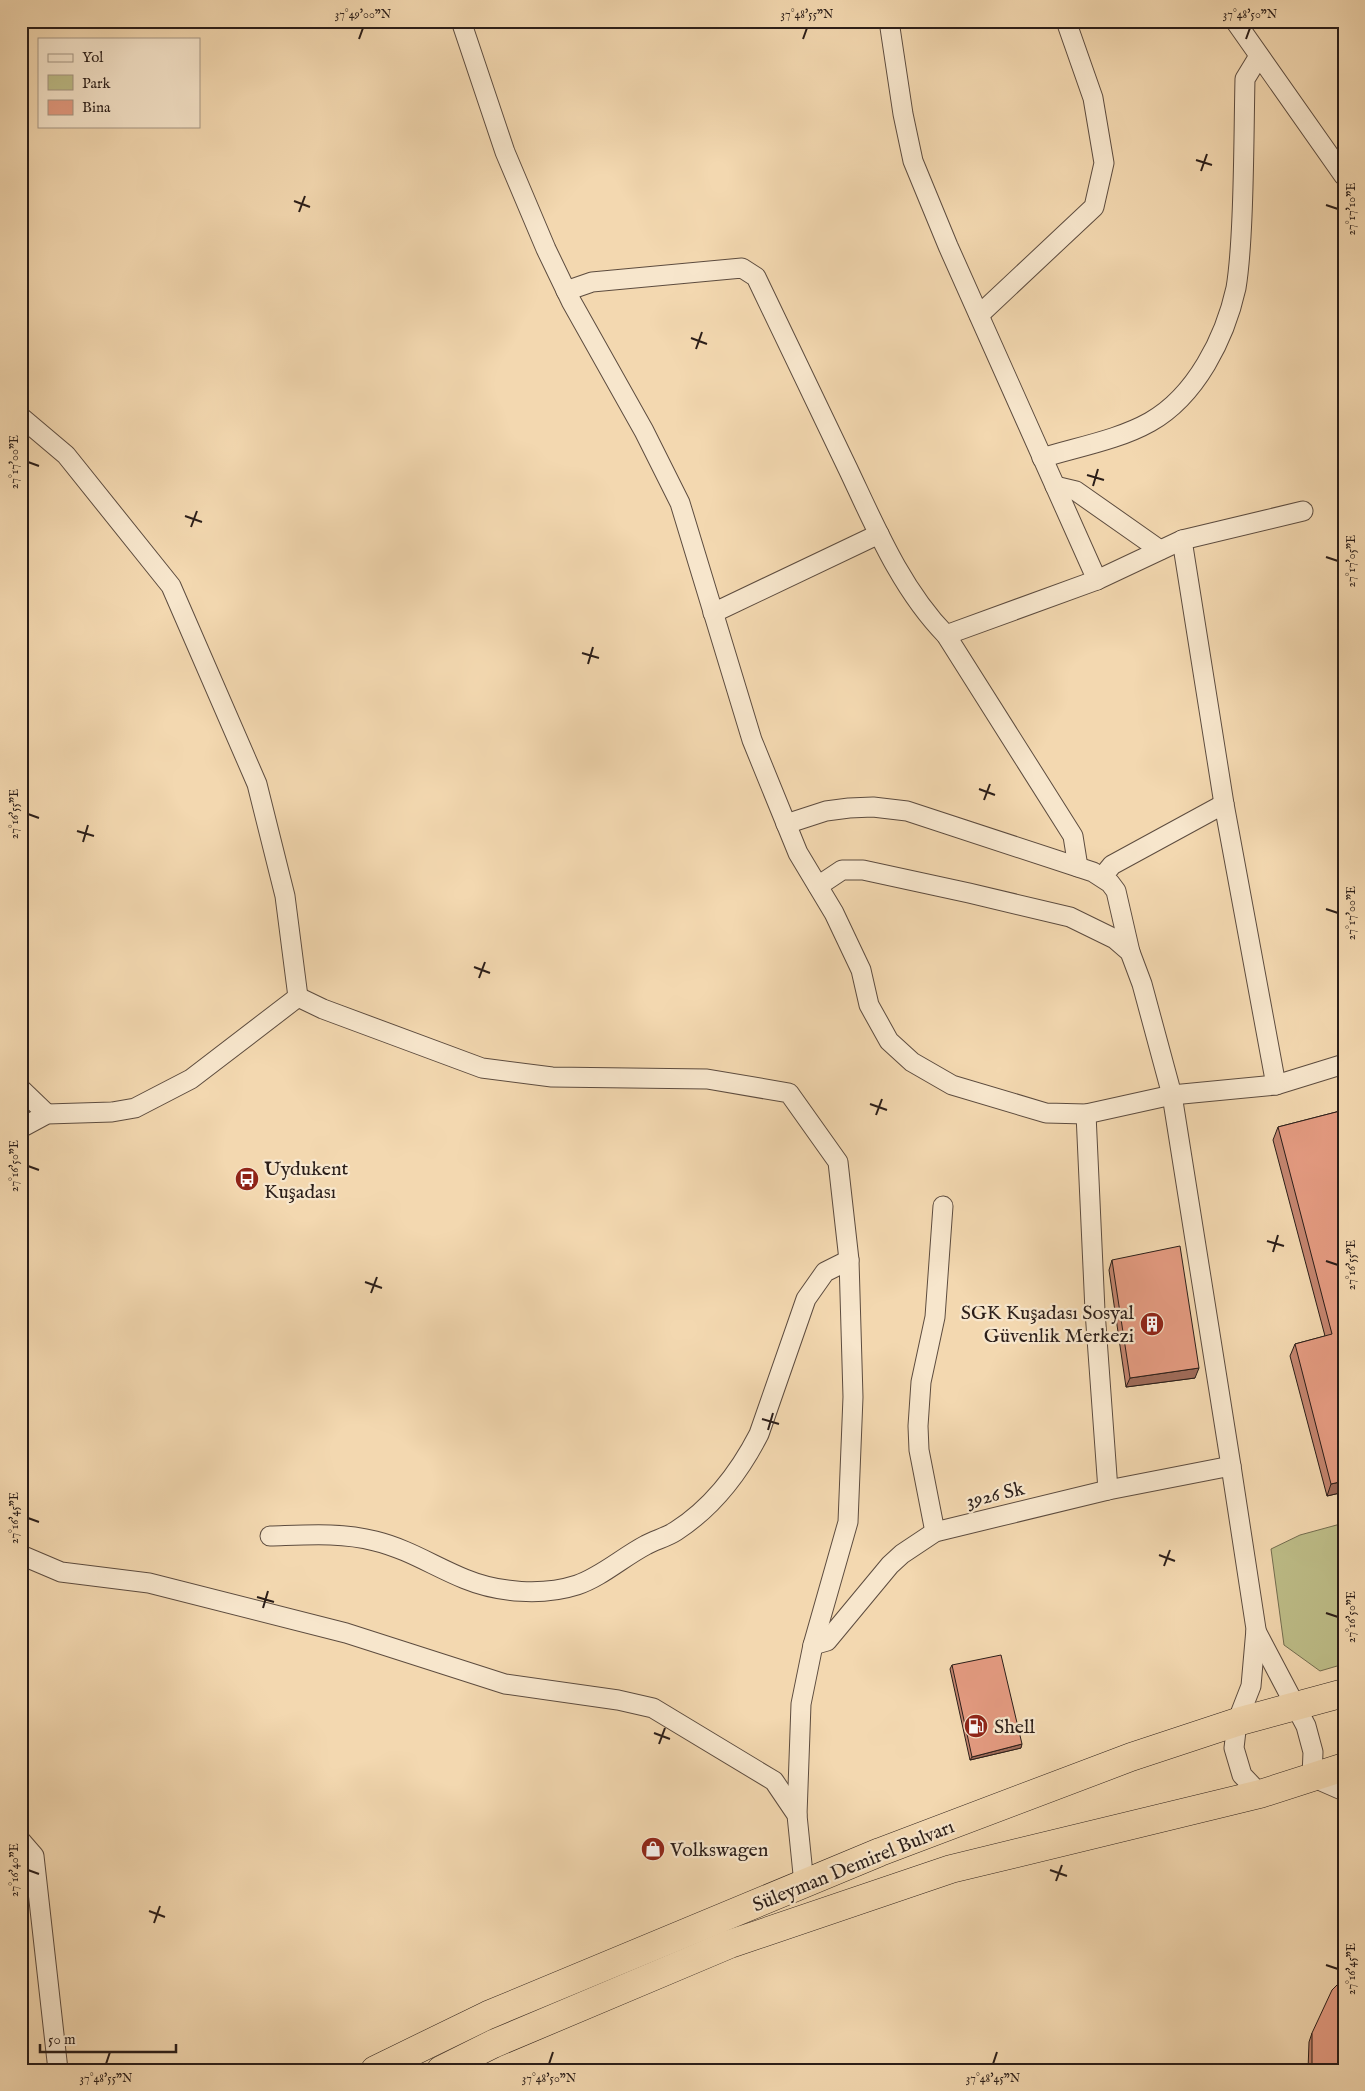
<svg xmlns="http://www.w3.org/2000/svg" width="1365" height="2091" viewBox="0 0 1365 2091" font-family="'IM FELL English',serif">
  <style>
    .green { fill: #bebe89; stroke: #746e51 }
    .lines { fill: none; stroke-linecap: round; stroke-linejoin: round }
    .minor-casing { stroke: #5d4c3f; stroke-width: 21 }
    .highway-casing { stroke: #2b1e19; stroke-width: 29 }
    .minor { stroke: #f7e6cc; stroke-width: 19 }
    .highway { stroke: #f3d8b0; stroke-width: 28 }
    .wall { fill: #c4856f; stroke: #2b1e19 }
    .shaded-wall { fill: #a06c5a; stroke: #2b1e19 }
    .building { fill: #e49b81; stroke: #2b1e19 }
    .ticks { fill: none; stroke: #2b1e19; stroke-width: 2 }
    .labels { text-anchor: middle; stroke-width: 4.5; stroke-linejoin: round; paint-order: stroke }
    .poi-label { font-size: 20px; fill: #2b1e19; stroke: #f7e6cc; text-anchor: start }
    .street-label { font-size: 20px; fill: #2b1e19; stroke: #f7e6cc }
    .neatline { fill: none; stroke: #2b1e19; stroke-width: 2 }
    .ticks-label { font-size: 12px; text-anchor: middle; fill: #2b1e19 }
  </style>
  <rect width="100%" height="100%" fill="#f3d8b0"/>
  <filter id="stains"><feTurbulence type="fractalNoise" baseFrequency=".004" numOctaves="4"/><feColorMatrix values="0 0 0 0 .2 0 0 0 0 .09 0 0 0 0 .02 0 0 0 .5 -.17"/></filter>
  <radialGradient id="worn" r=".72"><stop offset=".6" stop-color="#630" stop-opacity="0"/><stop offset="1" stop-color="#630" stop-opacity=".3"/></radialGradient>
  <polygon class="green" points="1344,1523 1344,1664 1320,1671 1284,1645 1271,1549 1300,1535"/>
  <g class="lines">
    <g class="minor-casing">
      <g id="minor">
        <polyline points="461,21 505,152 546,249 571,301 644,431 680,503 752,740 798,853 834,913 861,970 869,1005 889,1041 912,1062 952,1085 1046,1113 1086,1114 1172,1095 1276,1085 1344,1064"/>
        <polyline points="889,21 903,114 913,161 948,246 1097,580"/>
        <polyline points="1235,21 1344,176"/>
        <path d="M566,291L592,282L742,268L756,277C786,341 817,405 848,469C875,526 901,589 946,635L1073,836L1078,867"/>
        <polyline points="979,315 1094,207 1104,163 1093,98 1066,21"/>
        <polyline points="21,417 66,455 171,586 257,784 285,896 298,997"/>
        <path d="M1042,458C1077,447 1118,440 1150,422C1196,396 1225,338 1236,288C1240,264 1241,240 1242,216C1244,170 1244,125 1245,79L1259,56"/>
        <polyline points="1055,486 1076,491 1160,550"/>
        <polyline points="1182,540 1224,804 1276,1085"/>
        <polyline points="713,613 879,534"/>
        <polyline points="946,635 1097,580 1182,540 1303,511"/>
        <polyline points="786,824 826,811 849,808 873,807 907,811 1093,872 1110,883 1116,891 1130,952"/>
        <polyline points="1103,876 1112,865 1224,804"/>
        <polyline points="818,886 842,870 863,870 969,893 1070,917 1115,939 1130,952 1142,984 1172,1095 1231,1466 1256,1629 1251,1686 1237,1722 1234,1748 1242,1775 1260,1794"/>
        <polyline points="298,997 323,1009 482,1068 552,1077 707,1079 789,1093 838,1162 849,1260 853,1397 848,1522 813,1645 801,1704 797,1815"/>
        <polyline points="21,1089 47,1114"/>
        <polyline points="1086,1114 1095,1311 1108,1490"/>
        <polyline points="21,1128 47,1114 112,1112 135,1108 191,1079 298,997"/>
        <polyline points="935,1532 919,1450 918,1426 921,1382 935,1317 943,1206"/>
        <path d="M270,1536C305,1535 341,1532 375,1541C408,1549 435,1567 465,1579C499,1593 543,1596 577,1585C601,1577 623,1557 646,1545C655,1540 667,1537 676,1531C713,1507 739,1473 759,1434L806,1299L825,1272L849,1260"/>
        <polyline points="21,1555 61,1572 149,1583 346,1633 505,1684 618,1700 653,1708 774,1781 797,1815 804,1884"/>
        <polyline points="1256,1631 1306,1726 1313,1752 1312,1777 1344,1791"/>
        <polyline points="813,1645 827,1641 890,1565 902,1554 935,1532 1108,1490 1231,1466"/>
        <polyline points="21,1841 34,1856 58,2070"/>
      </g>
    </g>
    <g class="highway-casing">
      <g id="highway">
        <polyline points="375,2070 488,2015 880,1852 1131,1757 1237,1722 1344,1693"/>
        <polyline points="441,2070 493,2044 730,1944 951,1869 1260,1794 1344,1767"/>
      </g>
    </g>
    <use href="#minor" class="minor"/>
    <use href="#highway" class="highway"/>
  </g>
  <g class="wall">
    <polygon points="1344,1110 1344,1492 1327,1496 1290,1356 1295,1344 1325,1336 1273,1140 1278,1127"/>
    <polygon points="1112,1260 1195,1378 1126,1387 1109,1270"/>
    <polygon points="952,1665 1021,1748 970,1760 950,1669"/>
    <polygon points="1312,2033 1344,2070 1308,2070 1309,2042"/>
  </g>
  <g class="shaded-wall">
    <polygon points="1199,1368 1195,1378 1126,1387 1130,1378"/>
    <polygon points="1344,1481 1344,1492 1327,1496 1331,1484"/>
    <polygon points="1022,1744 1021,1748 970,1760 972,1757"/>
  </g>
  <g class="building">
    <polygon points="1344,1110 1344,1481 1331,1484 1295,1344 1332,1334 1278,1127"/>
    <polygon points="1180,1246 1199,1368 1130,1378 1112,1260"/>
    <polygon points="1001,1655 1022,1744 972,1757 952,1665"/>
    <polygon points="1344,1978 1344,2070 1312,2070 1312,2033 1332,1990"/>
  </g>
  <path class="ticks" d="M359,39L363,28M803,39L807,28M1246,39L1250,28M1196,160L1212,165M1201,171L1207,154M294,201L310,207M1326,205L1338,209M299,212L305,196M691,338L707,344M696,349L702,332M28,462L39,466M1087,475L1104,480M1093,486L1098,469M185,516L202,522M191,527L197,511M1326,557L1338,561M582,653L599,658M588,664L593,647M979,789L995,795M984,800L990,784M28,814L39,818M77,831L94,836M83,842L88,825M1326,909L1338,913M474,967L490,973M479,978L485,962M870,1104L887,1110M876,1115L882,1099M28,1166L39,1170M1267,1241L1284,1246M1273,1252L1278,1235M1326,1261L1338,1265M365,1282L382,1288M371,1293L377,1277M762,1419L779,1424M768,1430L773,1413M28,1518L39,1522M1159,1555L1175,1561M1164,1566L1170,1550M257,1597L274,1602M263,1608L268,1591M1326,1613L1338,1617M654,1733L670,1739M659,1744L665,1728M28,1870L39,1874M1050,1870L1067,1876M1056,1881L1062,1865M149,1911L165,1917M154,1923L160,1906M1326,1965L1338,1969M106,2064L110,2052M549,2064L553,2052M993,2064L997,2052"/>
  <defs>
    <g id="bus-disc" transform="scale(1.25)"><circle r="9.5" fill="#8f2418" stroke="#f7e6cc"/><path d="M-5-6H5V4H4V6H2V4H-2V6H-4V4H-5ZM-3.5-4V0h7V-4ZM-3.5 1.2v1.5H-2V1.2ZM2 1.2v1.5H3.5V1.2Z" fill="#fff"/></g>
    <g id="building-disc" transform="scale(1.25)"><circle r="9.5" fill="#8f2418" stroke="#f7e6cc"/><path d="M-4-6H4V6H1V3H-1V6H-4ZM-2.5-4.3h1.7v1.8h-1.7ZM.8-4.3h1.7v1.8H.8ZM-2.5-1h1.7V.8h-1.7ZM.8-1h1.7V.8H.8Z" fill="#fff"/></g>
    <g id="fuel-disc" transform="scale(1.25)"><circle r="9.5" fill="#8f2418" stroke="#f7e6cc"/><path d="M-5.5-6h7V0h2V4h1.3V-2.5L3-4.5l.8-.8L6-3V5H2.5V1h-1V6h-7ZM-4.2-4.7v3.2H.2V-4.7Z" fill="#fff"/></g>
    <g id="shop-disc" transform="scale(1.25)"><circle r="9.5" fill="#8f2418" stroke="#f7e6cc"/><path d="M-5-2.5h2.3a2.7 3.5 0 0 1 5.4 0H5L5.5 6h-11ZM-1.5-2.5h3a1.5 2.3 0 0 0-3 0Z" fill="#fff"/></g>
  </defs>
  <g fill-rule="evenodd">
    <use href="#bus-disc" x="247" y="1179"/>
    <use href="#building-disc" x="1152" y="1324"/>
    <use href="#fuel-disc" x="976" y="1726"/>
    <use href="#shop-disc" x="653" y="1849"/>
  </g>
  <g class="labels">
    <g class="poi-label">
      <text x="264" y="1175">Uydukent<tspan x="264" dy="23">Kuşadası</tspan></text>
      <text x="1134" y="1319" text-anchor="end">SGK Kuşadası Sosyal<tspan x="1134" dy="23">Güvenlik Merkezi</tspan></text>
      <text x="994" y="1733">Shell</text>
      <text x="670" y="1856">Volkswagen</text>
    </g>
    <g class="street-label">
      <text transform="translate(995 1494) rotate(-13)" y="7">3926 Sk</text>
      <text transform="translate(853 1865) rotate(-22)" y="7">Süleyman Demirel Bulvarı</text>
    </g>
  </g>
  <rect width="1365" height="2091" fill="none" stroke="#f3d8b0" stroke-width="55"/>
  <rect x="38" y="38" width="162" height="90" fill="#f7e6cc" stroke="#a59684"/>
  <rect x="48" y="54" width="25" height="8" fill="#f7e6cc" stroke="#a59684"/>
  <text x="82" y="62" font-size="15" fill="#2b1e19">Yol</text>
  <rect x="48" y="75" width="25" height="15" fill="#bebe89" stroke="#a59684"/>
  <text x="82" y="88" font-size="15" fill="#2b1e19">Park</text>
  <rect x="48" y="100" width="25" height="15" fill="#e49b81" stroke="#a59684"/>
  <text x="82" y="112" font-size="15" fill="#2b1e19">Bina</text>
  <path d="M40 2044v8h136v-8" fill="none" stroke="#2b1e19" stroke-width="2.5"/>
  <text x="48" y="2044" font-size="15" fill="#2b1e19" stroke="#f7e6cc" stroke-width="4" paint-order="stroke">50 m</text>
  <rect x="28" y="28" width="1310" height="2036" class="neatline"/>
  <g class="ticks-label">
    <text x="363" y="18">37°49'00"N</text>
    <text x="807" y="18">37°48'55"N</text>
    <text x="1250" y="18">37°48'50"N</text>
    <text transform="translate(1351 209) rotate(-90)" y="4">27°17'10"E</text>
    <text transform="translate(14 462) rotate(-90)" y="4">27°17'00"E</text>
    <text transform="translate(1351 561) rotate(-90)" y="4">27°17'05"E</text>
    <text transform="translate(14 814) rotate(-90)" y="4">27°16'55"E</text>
    <text transform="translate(1351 913) rotate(-90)" y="4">27°17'00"E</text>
    <text transform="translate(14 1166) rotate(-90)" y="4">27°16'50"E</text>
    <text transform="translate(1351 1265) rotate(-90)" y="4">27°16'55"E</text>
    <text transform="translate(14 1518) rotate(-90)" y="4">27°16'45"E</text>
    <text transform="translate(1351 1617) rotate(-90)" y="4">27°16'50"E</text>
    <text transform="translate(14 1870) rotate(-90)" y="4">27°16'40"E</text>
    <text transform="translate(1351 1969) rotate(-90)" y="4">27°16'45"E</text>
    <text x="106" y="2082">37°48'55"N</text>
    <text x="549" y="2082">37°48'50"N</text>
    <text x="993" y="2082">37°48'45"N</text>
  </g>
  <rect width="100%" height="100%" filter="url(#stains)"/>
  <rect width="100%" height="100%" fill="url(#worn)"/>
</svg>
